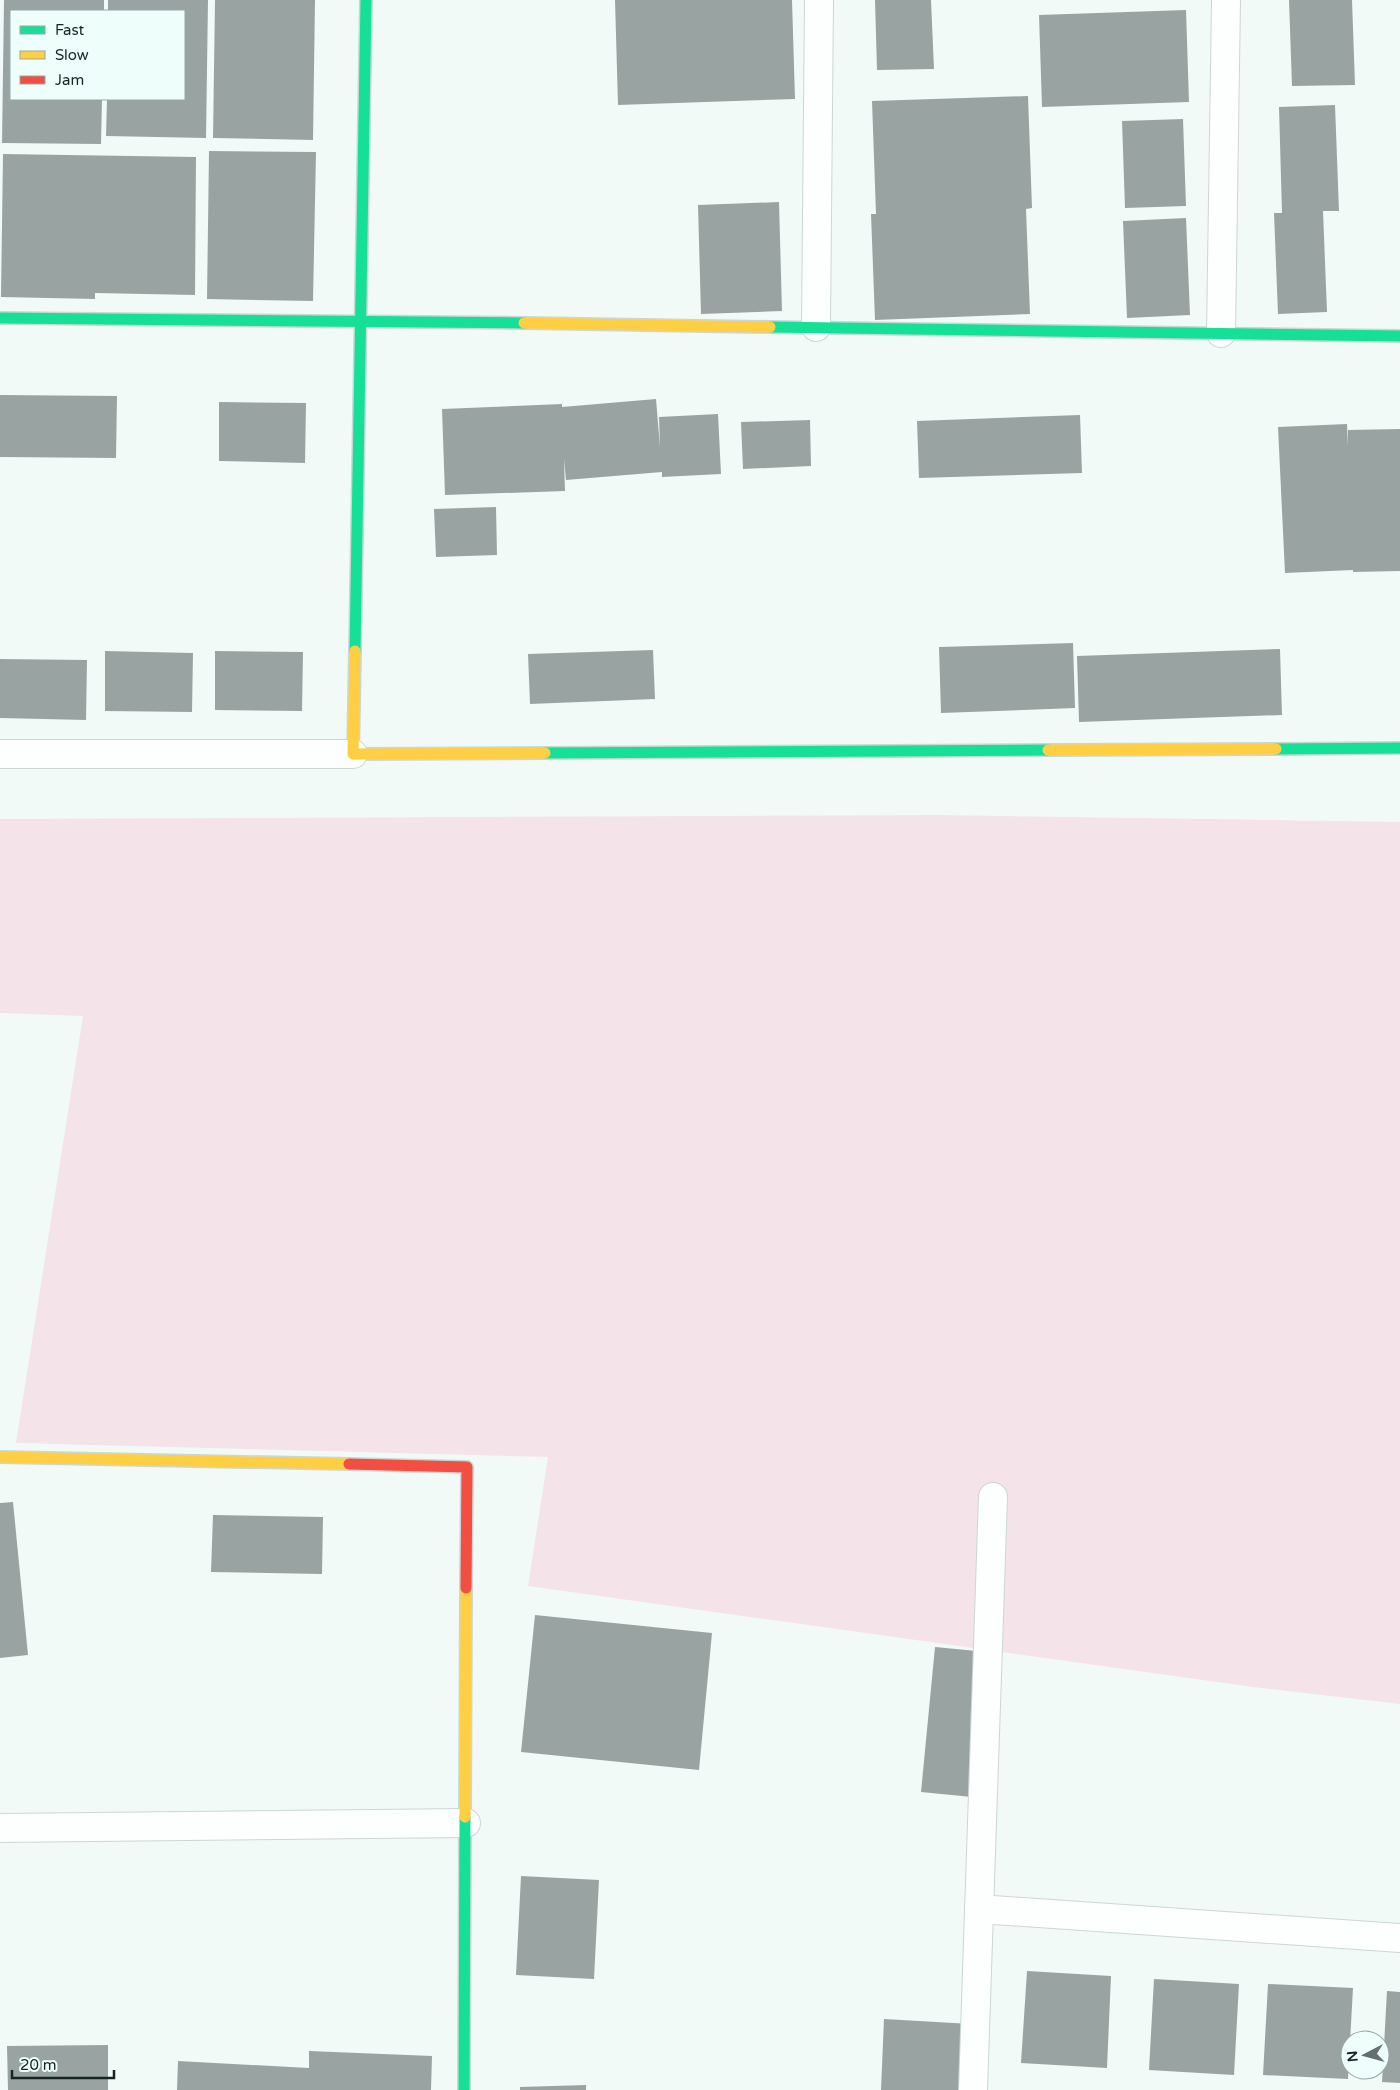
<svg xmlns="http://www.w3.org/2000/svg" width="1400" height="2090" viewBox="0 0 1400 2090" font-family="'Varela Round',sans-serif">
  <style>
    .green { fill: #f5e3ea }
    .building { fill: #99a4a2 }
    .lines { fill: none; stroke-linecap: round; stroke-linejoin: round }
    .street-casing { stroke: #ccd7d5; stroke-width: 30 }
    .fast-casing { stroke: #ccd7d5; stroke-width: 14 }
    .slow-casing { stroke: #ccd7d5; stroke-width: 14 }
    .jam-casing { stroke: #ccd7d5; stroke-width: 14 }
    .street { stroke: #fdfefe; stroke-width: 28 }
    .fast { stroke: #16e098; stroke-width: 11 }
    .slow { stroke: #ffcf43; stroke-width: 11 }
    .jam { stroke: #f24e42; stroke-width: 11 }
  </style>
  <rect width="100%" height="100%" fill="#f2faf8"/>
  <polygon class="green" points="941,815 1400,822 1400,1704 1253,1687 528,1586 548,1457 16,1443 83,1016 0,1013 0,819"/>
  <g class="building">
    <polygon points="4,0 104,0 104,11 11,11 11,99 102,99 101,144 2,143"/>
    <polygon points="108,0 208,0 206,138 106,136 107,99 184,99 184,11 108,11"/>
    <polygon points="215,0 315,0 313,140 213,138"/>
    <polygon points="615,0 792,0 795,99 618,105"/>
    <polygon points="875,0 931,0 934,69 877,70"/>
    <polygon points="1289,0 1352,0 1355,85 1292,86"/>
    <polygon points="1186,10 1189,102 1042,107 1039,15"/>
    <polygon points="1028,96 1032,208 1026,209 1030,314 875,320 871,214 876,214 872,101"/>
    <polygon points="1335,105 1339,211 1323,211 1327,312 1278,314 1274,213 1282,213 1279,107"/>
    <polygon points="1183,119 1186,206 1125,208 1122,121"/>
    <polygon points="209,151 316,152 313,301 207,299"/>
    <polygon points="3,154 196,157 195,295 95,293 95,299 1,297"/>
    <polygon points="779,202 782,311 701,314 698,205"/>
    <polygon points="1186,218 1190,315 1127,318 1123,221"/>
    <polygon points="0,395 117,396 116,458 0,457"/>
    <polygon points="656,399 660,447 659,417 718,414 721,474 662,477 662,472 566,480 564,459 565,491 445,495 442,409 562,404 562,407"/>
    <polygon points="219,402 306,403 305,463 219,461"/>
    <polygon points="1080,415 1082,473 919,478 917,421"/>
    <polygon points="810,420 811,466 743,469 741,422"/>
    <polygon points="1347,424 1348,446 1348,430 1400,429 1400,571 1353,572 1353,570 1285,573 1278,427"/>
    <polygon points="496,507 497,555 436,557 434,509"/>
    <polygon points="1073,643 1075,708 941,713 939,647"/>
    <polygon points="1280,649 1282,715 1079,722 1077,656"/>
    <polygon points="653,650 655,699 530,704 528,654"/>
    <polygon points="105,651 193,653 192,712 105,711"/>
    <polygon points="215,651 303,652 302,711 215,710"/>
    <polygon points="0,659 87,660 86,720 0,718"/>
    <polygon points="13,1502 28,1655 0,1658 0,1503"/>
    <polygon points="213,1515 323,1517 322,1574 211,1572"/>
    <polygon points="535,1615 712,1633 699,1770 521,1752"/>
    <polygon points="935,1647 987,1652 972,1797 921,1792"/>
    <polygon points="521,1876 599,1880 594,1979 516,1975"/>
    <polygon points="1027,1971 1111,1976 1107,2068 1021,2063"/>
    <polygon points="1154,1979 1239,1984 1234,2075 1149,2070"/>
    <polygon points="1268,1984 1353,1988 1348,2079 1263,2075"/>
    <polygon points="1387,1991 1400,1992 1400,2083 1382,2082"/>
    <polygon points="884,2019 971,2024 967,2090 881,2090"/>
    <polygon points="108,2045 108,2090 8,2090 7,2046"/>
    <polygon points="309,2051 432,2056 431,2090 177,2090 178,2061 309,2068"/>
    <polygon points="586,2085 586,2090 520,2090 520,2087"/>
  </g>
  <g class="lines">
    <g class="street-casing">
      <g id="street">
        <polyline points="816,327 819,0"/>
        <polyline points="1221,333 1226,0"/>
        <polyline points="0,754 353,754"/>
        <polyline points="0,1828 466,1823"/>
        <polyline points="979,1909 1400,1938"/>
        <polyline points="973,2090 993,1497"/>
      </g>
    </g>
    <g class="fast-casing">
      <g id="fast">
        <polyline points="0,318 524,323"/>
        <polyline points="770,327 1400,336"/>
        <polyline points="355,651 366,0"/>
        <polyline points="1276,749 1400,748"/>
        <polyline points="545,753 1048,750"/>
        <polyline points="464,2090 465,1817"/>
      </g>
    </g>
    <g class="slow-casing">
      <g id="slow">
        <polyline points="524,323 770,327"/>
        <polyline points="355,651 353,754 545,753"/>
        <polyline points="1048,750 1276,749"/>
        <polyline points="0,1457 349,1464"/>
        <polyline points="465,1817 466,1588"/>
      </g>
    </g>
    <g class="jam-casing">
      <polyline id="jam" points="349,1464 467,1467 466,1588"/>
    </g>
    <use href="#street" class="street"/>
    <use href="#fast" class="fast"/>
    <use href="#slow" class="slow"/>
    <use href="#jam" class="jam"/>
  </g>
  <rect x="10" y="10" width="175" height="90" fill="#eefefa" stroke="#98a7a4"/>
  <rect x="20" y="26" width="25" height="8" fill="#16e098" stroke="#98a7a4"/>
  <text x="55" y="35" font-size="15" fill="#162522">Fast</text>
  <rect x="20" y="51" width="25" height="8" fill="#ffcf43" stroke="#98a7a4"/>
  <text x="55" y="60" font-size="15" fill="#162522">Slow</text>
  <rect x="20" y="76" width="25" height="8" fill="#f24e42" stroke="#98a7a4"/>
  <text x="55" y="85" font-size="15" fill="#162522">Jam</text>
  <g transform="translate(1365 2055) rotate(264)"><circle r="24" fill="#eefefa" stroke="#98a7a4"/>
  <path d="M0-4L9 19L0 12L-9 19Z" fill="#63706d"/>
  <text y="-8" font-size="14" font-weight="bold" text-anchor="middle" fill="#162522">N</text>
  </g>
  <path d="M12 2070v8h102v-8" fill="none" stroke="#162522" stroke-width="2.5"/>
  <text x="20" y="2070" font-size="15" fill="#162522" stroke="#eefefa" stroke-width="4" paint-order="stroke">20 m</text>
</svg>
